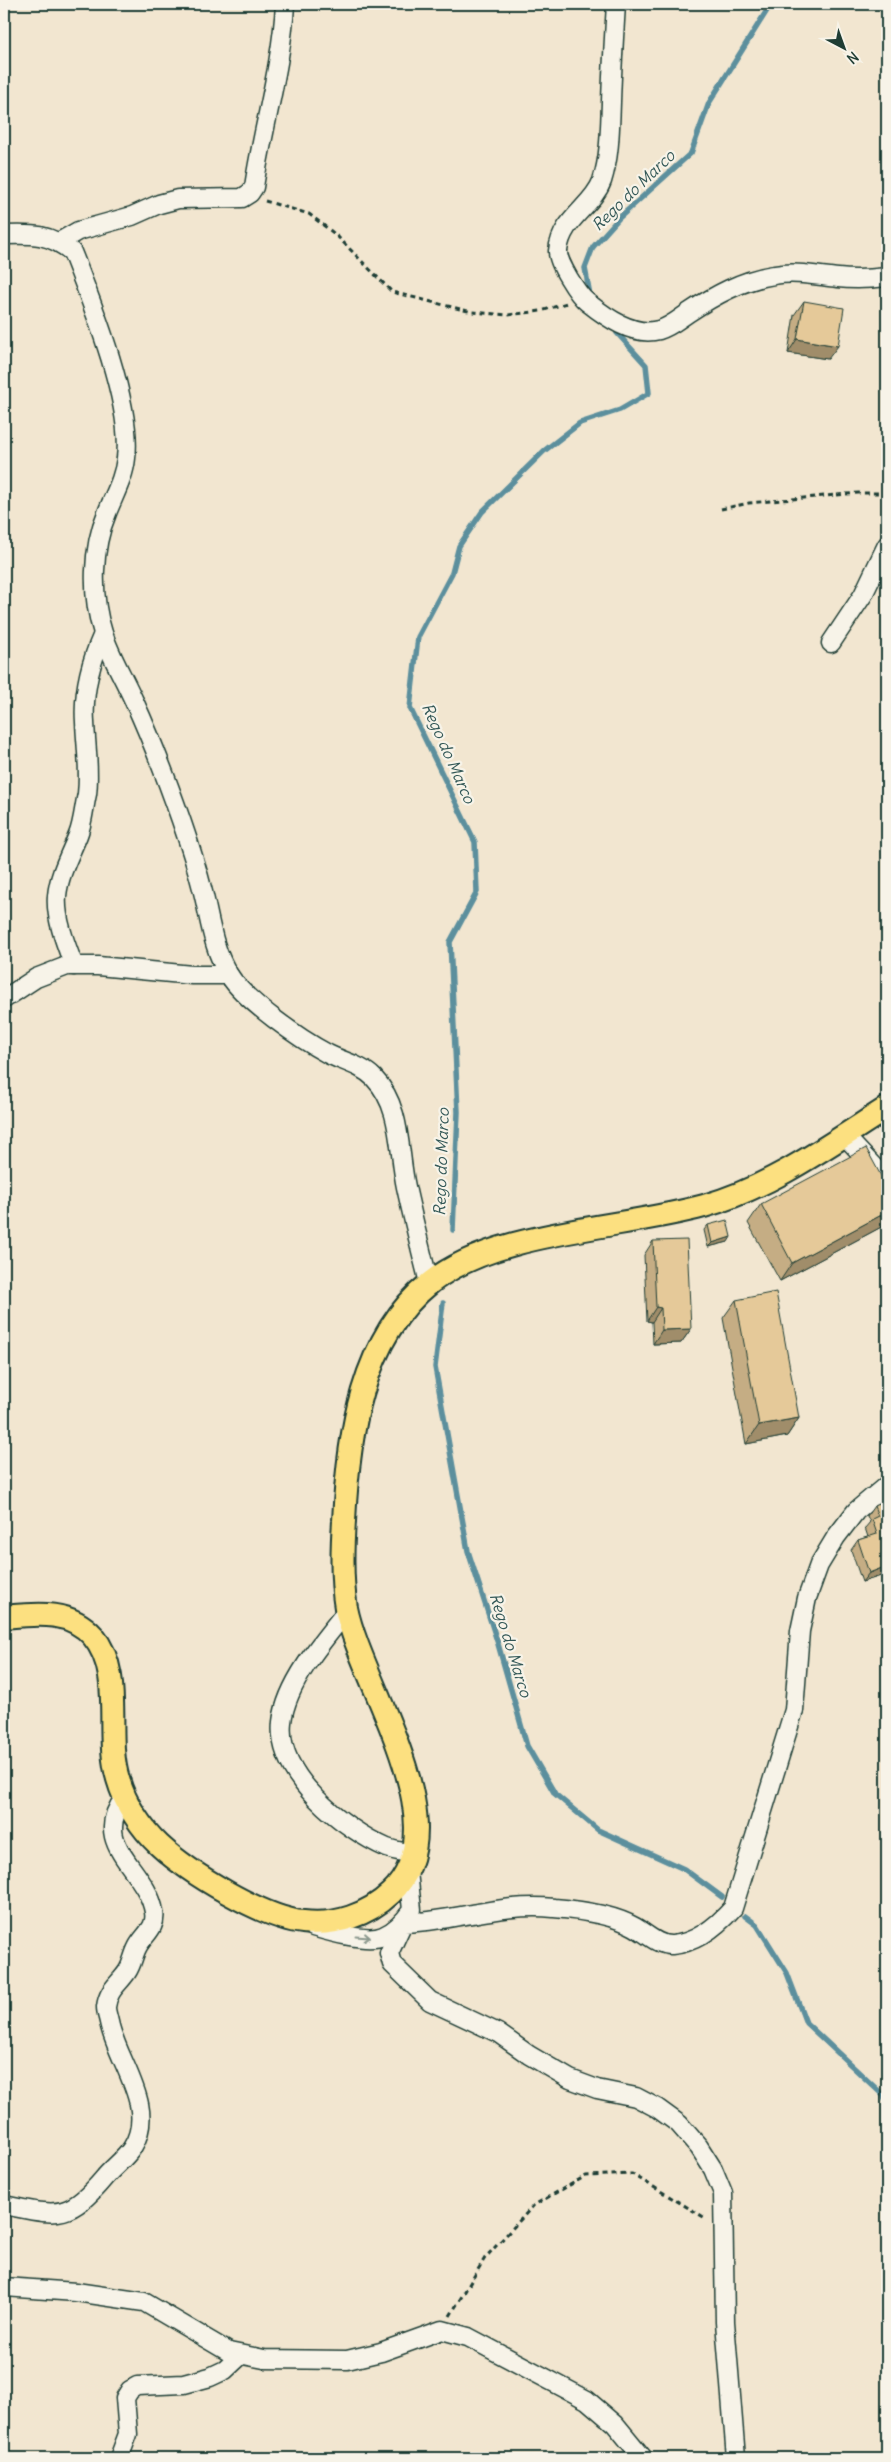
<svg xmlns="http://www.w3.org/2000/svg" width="891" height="2462" viewBox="0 0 891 2462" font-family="Delius,sans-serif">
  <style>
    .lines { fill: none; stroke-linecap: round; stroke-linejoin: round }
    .stream { stroke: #5b8f9d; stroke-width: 5.5 }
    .minor-casing { stroke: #1f3d34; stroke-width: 21 }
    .major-casing { stroke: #1f3d34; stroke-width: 26 }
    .path { stroke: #1f3d34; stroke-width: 3; stroke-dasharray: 5 4; stroke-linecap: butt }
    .minor { stroke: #f7f3e8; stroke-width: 18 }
    .major { stroke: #fce080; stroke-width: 22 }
    .wall { fill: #c5ad84; stroke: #1f3d34 }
    .shaded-wall { fill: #a08d6b; stroke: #1f3d34 }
    .building { fill: #e5c999; stroke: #1f3d34 }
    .oneway { stroke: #8b988e }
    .labels { text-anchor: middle; stroke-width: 4.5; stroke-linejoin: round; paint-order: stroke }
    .water-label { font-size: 16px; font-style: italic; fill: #335857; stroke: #f7f3e8 }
  </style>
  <rect width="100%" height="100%" fill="#f2e6d0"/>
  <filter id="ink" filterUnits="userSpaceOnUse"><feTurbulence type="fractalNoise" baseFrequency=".02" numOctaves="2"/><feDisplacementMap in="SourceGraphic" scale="10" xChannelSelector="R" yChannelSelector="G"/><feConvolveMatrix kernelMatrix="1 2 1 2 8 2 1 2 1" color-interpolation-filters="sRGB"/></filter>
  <g filter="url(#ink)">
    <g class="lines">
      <g class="stream">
        <polyline points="590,295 585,268 593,247 619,218 691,153 709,103 771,4"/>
        <polyline points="453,1230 458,1112 450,942 477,892 475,842 410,708 418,637 452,573 459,546 482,512 544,451 580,423 620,410 649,393 646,365 617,333"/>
        <polyline points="443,1303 435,1367 468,1551 498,1644 527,1746 555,1794 598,1830 684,1869 722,1897"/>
        <polyline points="745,1916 757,1925 787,1973 806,2023 884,2096 887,2103"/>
      </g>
      <g class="minor-casing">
        <g id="minor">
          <path d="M616,4C614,37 612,69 611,102C610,128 610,156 602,181C593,206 561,219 558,251C557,262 578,295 587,302C606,317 633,337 659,330C670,327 679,319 688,313C715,295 742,280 774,275C796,271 817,276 838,278C855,280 871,279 887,277"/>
          <path d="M4,235C32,234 49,233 72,252C92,303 133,405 126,458C124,478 114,495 107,513C92,548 91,596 103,633C110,656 124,678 134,701C152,740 167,780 181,820C189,843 197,868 203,892C210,920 213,950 229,975C245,1001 300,1039 328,1054C344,1062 361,1065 374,1078C402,1107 398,1150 406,1187C413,1219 421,1251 429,1283"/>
          <path d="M59,242L78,231L132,216L159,204L178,199L242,198L250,193L254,187C263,126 282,65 285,4"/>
          <polyline points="831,643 863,595 887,545"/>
          <path d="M74,966C66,945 55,918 57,896C59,874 70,855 78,835C83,823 84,807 87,794C90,770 86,747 85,722C83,693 91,661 103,634"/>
          <polyline points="4,999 36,978 67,966 98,966 192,975 229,975"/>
          <polyline points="844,1135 887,1181"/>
          <path d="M347,1611C323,1640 286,1684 282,1722C276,1776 344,1829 387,1848C395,1851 405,1852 413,1854"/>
          <path d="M313,1927C330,1932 368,1943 383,1936C396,1931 405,1920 412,1910L408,1871"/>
          <path d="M4,2205C56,2215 67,2222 104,2178C112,2168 125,2159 132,2148C158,2107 117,2062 109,2022C108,2017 106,2012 106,2007C108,1990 118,1985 127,1972C132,1965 133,1956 137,1948C143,1935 157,1929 154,1912C147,1868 88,1845 125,1797"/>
          <polyline points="4,2287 76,2292 144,2302 229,2352 264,2359 347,2360 381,2352 442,2330 468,2337 587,2400 615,2424 643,2458"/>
          <polyline points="119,2458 128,2434 125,2398 130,2390 137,2386 184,2384 210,2377 225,2370 241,2355"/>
          <path d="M736,2458L725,2322L723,2193L713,2169L699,2147L679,2124L657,2108L636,2097L597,2089L570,2079L529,2055L498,2033L430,2001L392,1964L389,1953L403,1923C453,1922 503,1902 554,1908C580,1910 612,1914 635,1927C646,1933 658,1946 672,1945C696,1943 718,1925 733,1908L794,1710L800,1631L807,1598L819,1565L836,1537L856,1511L887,1485"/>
        </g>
      </g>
      <g class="major-casing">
        <path id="major" d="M4,1617C35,1614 70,1609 93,1636C125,1674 104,1734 118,1779C125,1804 141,1828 159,1845C189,1873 263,1918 303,1922C335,1926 368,1915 391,1893C462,1826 361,1684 346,1608C341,1579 342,1549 344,1521C348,1438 361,1338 430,1283C496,1230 622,1229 704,1206C771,1187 829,1145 887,1108"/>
      </g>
      <g class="path">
        <polyline points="265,201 309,214 336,235 392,292 472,312 508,315 541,311 567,303"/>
        <polyline points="721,509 749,503 858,493 887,493"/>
        <polyline points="450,2316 485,2258 534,2205 586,2176 632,2174 707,2219"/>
      </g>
      <use href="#minor" class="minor"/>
      <use href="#major" class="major"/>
    </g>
    <g class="wall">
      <polygon points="804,301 828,359 788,353 794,315"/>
      <polygon points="887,1187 887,1221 885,1225 780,1281 748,1223 761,1204"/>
      <polygon points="708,1225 728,1242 708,1247 704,1230"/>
      <polygon points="653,1241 691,1329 681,1343 653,1344 652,1322 647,1321 644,1255"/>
      <polygon points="736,1300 799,1418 787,1436 746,1444 723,1318"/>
      <polygon points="887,1500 887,1574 862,1582 851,1550 858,1540 868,1537 865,1528 870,1522 867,1516 874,1506"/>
    </g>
    <g class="shaded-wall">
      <polygon points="797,339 838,346 828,359 788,353"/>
      <polygon points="887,1212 887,1221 885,1225 780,1281 792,1263"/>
      <polygon points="731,1237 728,1242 708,1247 712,1243"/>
      <polygon points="656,1307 661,1308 652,1322 647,1321"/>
      <polygon points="691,1329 681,1343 653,1344 662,1330"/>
      <polygon points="799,1418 787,1436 746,1444 759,1425"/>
      <polygon points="887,1566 887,1574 862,1582 869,1573"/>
    </g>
    <g class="building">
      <polygon points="804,301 844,308 838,346 797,339"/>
      <polygon points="866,1148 887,1187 887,1212 792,1263 761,1204"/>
      <polygon points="727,1220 731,1237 712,1243 708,1225"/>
      <polygon points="687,1240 691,1329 662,1330 661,1308 656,1307 653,1241"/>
      <polygon points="776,1292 799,1418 759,1425 736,1300"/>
      <polygon points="887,1500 887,1566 869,1573 858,1540 877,1534 872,1519 878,1516 874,1506"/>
    </g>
    <defs><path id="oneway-shaft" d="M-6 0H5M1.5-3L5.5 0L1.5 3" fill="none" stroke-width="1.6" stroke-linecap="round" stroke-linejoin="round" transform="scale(1.25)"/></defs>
    <use class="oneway" href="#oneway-shaft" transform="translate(363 1937) rotate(4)"/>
  </g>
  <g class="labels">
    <g class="water-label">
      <text transform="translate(633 190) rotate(-44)" y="6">Rego do Marco</text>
      <text transform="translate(449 753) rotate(66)" y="6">Rego do Marco</text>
      <text transform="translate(441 1162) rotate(-88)" y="6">Rego do Marco</text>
      <text transform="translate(511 1645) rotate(73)" y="6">Rego do Marco</text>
    </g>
  </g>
  <rect width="891" height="2462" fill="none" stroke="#f7f3e8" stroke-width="20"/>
  <rect x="10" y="10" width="871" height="2442" fill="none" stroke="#1f3d34" stroke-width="2" filter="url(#ink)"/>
  <g transform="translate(844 48) rotate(139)" stroke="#f7f3e8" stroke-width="4" paint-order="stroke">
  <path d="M0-4L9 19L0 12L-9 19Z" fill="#1f3d34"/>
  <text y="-8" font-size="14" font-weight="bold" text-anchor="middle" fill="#1f3d34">N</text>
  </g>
</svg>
